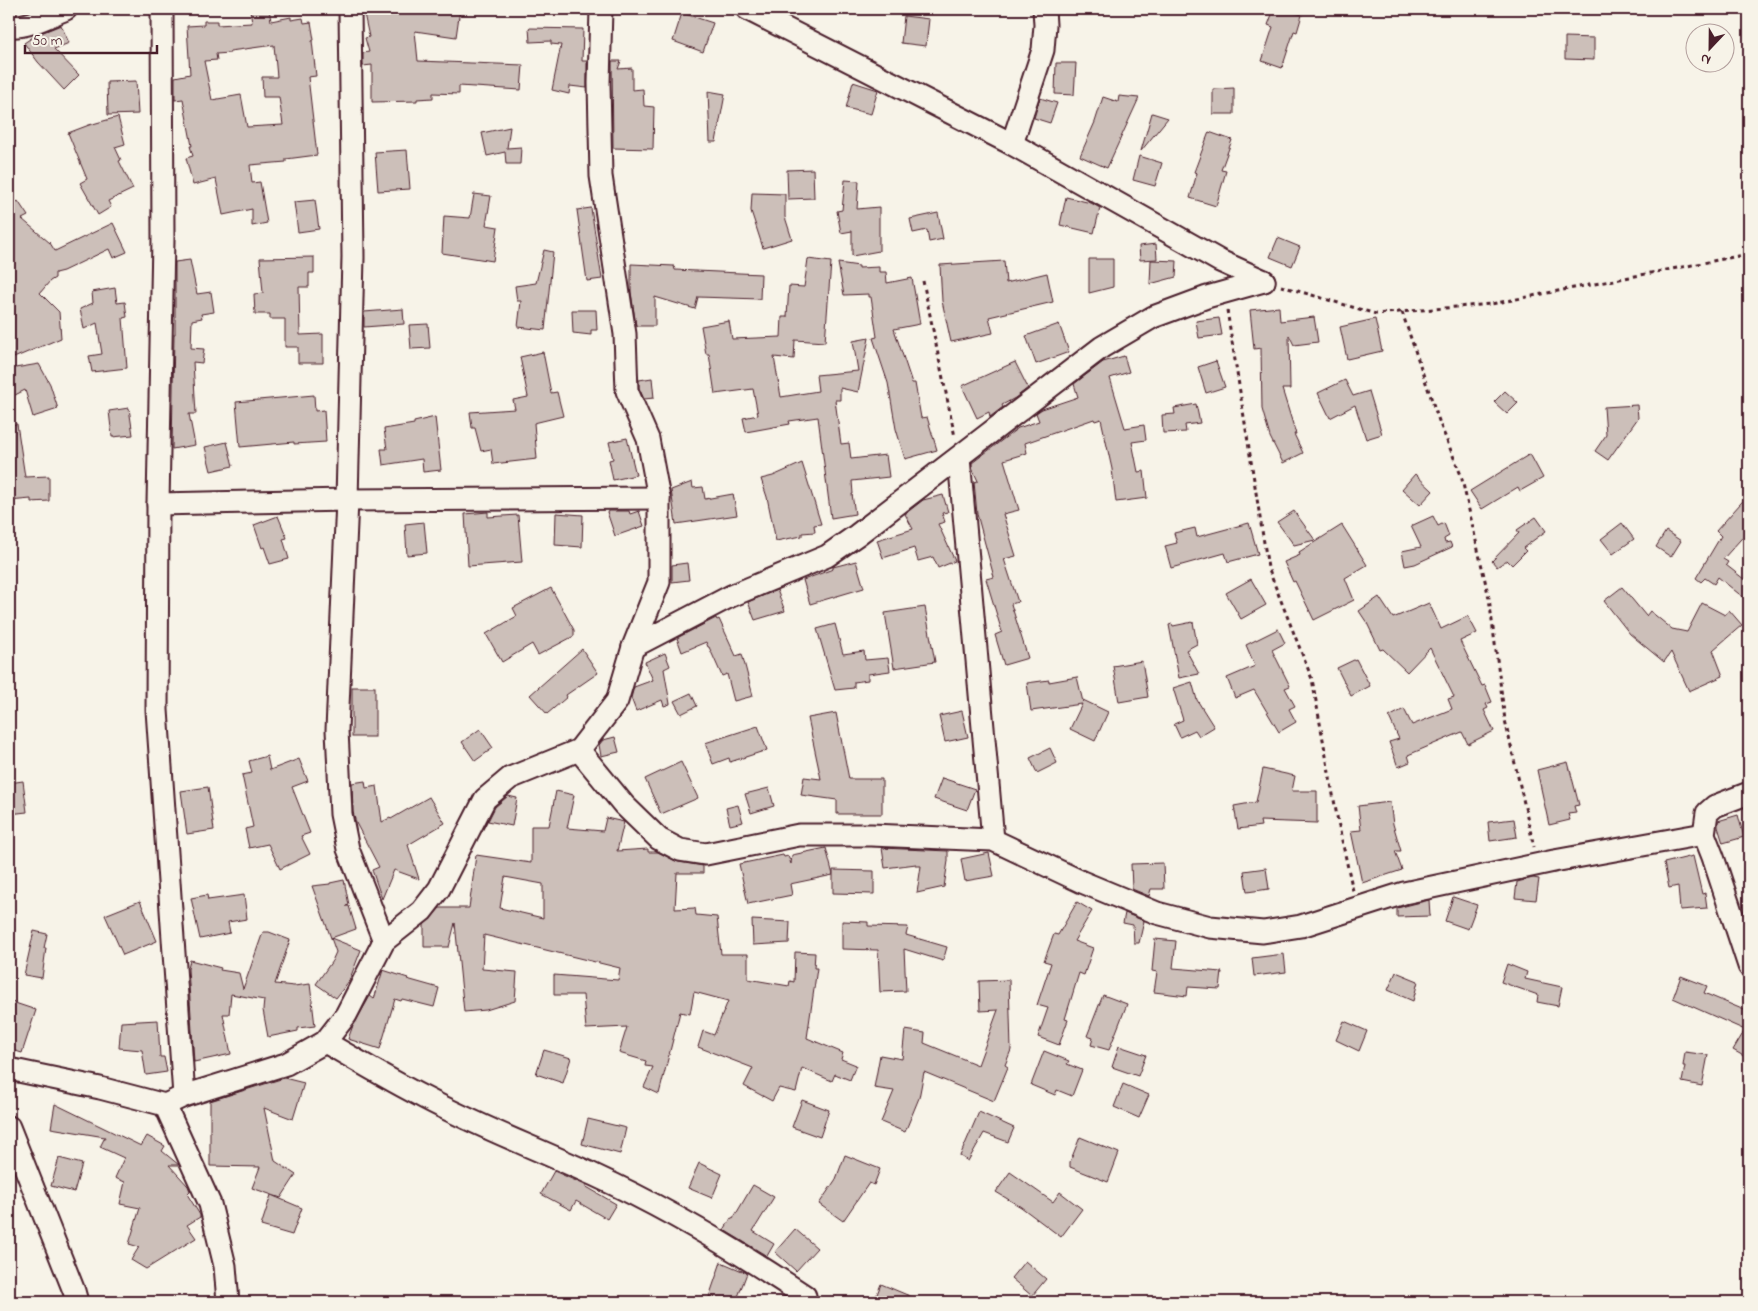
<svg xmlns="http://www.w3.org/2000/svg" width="1758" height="1311" viewBox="0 0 1758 1311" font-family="'Indie Flower',sans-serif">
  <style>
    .building { fill: #ccbfb9; stroke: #4a1f2b; fill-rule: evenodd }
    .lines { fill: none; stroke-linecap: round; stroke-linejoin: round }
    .street-casing { stroke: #4a1f2b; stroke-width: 25 }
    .path { stroke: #4a1f2b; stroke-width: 3; stroke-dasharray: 4 4; stroke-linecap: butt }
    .street { stroke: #f7f3e8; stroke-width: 21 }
  </style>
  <rect width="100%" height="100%" fill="#f7f3e8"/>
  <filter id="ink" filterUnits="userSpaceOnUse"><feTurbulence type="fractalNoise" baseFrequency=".02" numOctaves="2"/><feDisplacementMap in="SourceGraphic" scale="10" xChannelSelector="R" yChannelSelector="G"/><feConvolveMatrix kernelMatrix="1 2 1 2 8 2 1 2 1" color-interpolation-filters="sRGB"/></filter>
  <g filter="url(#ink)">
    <g class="building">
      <path d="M269,9L271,21L291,17V20L303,18L304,23L311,22L314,40L312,41L316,76L308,77L317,155L286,159V162L250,165L252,183L260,182L267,223L252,226V209L223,215L216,179L193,185L186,158L193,156L190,146H192L183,99L175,100V77L190,74L187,26L204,25V21H217V25L252,23L250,10ZM274,45L277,77H262L263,97H279L283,125L247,127L241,95L212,100L204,61L217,60L216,54L230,53V51Z"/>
      <polygon points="363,9 460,9 456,37 415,31 418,61 523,65 521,90 459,86 459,94 433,93 433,98 417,99 417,101 372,102 372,65 363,66 363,53 369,52 365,38 369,37"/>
      <polygon points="1274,9 1283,9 1302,15 1297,32 1294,31 1282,68 1262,61 1273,27 1268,25"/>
      <polygon points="682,13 713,23 703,52 673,41"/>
      <polygon points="904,16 929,19 926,46 901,43"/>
      <polygon points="61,25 69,43 54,49 79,75 64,90 38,62 24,43 36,35"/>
      <polygon points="529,28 583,29 582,61 587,61 587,88 570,86 569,94 552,90 561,45 551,44 551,41 530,42"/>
      <polygon points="1565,37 1594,38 1594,60 1565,59"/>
      <polygon points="612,61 621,61 618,69 632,68 632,90 643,89 644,106 654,107 653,149 613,148"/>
      <polygon points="1056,63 1076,63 1074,95 1055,94"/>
      <polygon points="136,81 138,114 108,115 107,82"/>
      <polygon points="853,82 878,90 871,114 846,108"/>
      <polygon points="1234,88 1234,114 1213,114 1213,89"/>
      <polygon points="708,91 725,94 716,142 710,142"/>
      <polygon points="1119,96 1139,98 1107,168 1080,156 1095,122 1103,97 1118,102"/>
      <polygon points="1040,98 1057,103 1050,123 1034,118"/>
      <polygon points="1152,113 1168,118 1141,151"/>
      <polygon points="118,117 125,144 115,147 121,160 119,161 133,189 108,201 111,207 98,215 80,183 87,179 68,133 89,125"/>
      <polygon points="510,127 507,148 521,147 520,164 506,164 505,152 487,156 482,133"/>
      <polygon points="1209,132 1232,140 1221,170 1226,171 1216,206 1190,198 1197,173 1194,172"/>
      <polygon points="407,150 410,189 378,191 375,152"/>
      <polygon points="1139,156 1162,163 1155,186 1133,180"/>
      <polygon points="813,169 814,198 788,199 787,170"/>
      <polygon points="845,180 859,181 857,209 879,207 879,251 852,256 852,231 841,233 837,211 842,210"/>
      <polygon points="752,193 785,194 785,217 792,239 763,248 751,211"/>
      <polygon points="474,194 491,196 486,225 498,227 493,261 442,253 444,216 470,218"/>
      <polygon points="1066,197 1091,203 1100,208 1094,233 1060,225"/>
      <polygon points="315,200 319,229 298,232 294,202"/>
      <polygon points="18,201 28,216 22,219 50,243 55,251 113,223 127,252 113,258 109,249 63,271 55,273 55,278 50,281 40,293 59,312 61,338 9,360 9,207"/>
      <polygon points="591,208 602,279 587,281 577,210"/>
      <polygon points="938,213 943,239 929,242 927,230 913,233 910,219"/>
      <polygon points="1278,238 1300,247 1292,266 1270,257"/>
      <polygon points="1156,244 1157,259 1140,260 1139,246"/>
      <polygon points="544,250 553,252 545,330 518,327 521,301 517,301 515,286 536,283"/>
      <polygon points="314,257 314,273 309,273 309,287 299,287 300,335 323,334 323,363 298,363 298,347 285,347 285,319 270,319 270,314 255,314 254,294 263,293 260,258"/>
      <polygon points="808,259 831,262 825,342 795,340 794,359 774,357 781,397 818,391 816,375 858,371 853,341 869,338 858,392 840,388 840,400 835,400 841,444 849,443 851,459 886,455 889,477 852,481 853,494 852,494 855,514 831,518 818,417 789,421 790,424 746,432 743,418 758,415 753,389 715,394 709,354 706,354 701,326 729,321 732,339 781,337 782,317 787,317 789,286 804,287"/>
      <polygon points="1089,259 1113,259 1113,287 1089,293"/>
      <polygon points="190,260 197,294 211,292 214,312 201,314 202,318 192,320 191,348 204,349 202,363 193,362 196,414 189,414 195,445 172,449 174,334 175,334 175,262"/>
      <polygon points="1151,260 1177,261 1176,277 1150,284"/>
      <polygon points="1004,261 1006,283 1047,273 1053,302 989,317 993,333 951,342 942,301 940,265"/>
      <polygon points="838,263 859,266 859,268 879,267 879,272 886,272 887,283 912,278 920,324 894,329 912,383 915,383 921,418 927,417 937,450 905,459 896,429 888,383 873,338 877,337 871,297 869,297 869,294 844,295"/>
      <polygon points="631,264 674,266 675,270 761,274 760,299 698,297 695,309 655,297 655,326 636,326 631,292"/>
      <polygon points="115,288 117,303 125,302 127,317 123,318 127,368 92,372 89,356 102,354 97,323 84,329 80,309 93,303 92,292"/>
      <polygon points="1279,307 1280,321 1314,317 1318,342 1294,345 1289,335 1290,389 1282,389 1296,434 1294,434 1303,453 1283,463 1270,437 1262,409 1261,348 1254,349 1250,310"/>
      <polygon points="403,309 404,324 364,327 364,312"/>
      <polygon points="572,310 596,310 597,330 591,330 591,335 573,333"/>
      <polygon points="1219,318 1222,335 1199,338 1196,321"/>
      <polygon points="1375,319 1382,351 1347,359 1340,327"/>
      <polygon points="428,324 430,348 411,349 409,325"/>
      <polygon points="1059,324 1069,352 1036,364 1026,336"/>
      <polygon points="543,352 551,393 557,392 563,416 534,423 537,459 493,464 491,449 481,451 475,428 472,428 470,412 515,409 513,400 528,397 520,357"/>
      <polygon points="1124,356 1129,372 1110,378 1125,428 1144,425 1146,440 1132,442 1138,472 1144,471 1147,498 1116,502 1112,469 1101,419 1095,421 1094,419 1025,443 1027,453 1004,460 1019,510 1003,514 1016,556 1004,559 1018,602 1011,604 1028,658 1004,665 995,635 1002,632 986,579 994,577 977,514 974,482 978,481 972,468 972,463 1018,428 1039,421 1036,413 1042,409 1078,397 1074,384 1103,362"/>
      <polygon points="1216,361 1225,387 1206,393 1198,367"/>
      <polygon points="1015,362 1028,388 1015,398 1002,405 1003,407 990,417 989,412 977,418 962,386"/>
      <polygon points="39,364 50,384 58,409 33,417 25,390 9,398 9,369"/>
      <polygon points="652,378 654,398 644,399 639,388 639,380"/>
      <polygon points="1345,380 1353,396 1369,391 1382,434 1366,439 1355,405 1330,418 1318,393"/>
      <polygon points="1505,391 1518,403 1507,414 1494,402"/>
      <polygon points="314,395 315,411 324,410 326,442 294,444 294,442 240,447 236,402"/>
      <polygon points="1196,404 1200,423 1185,425 1186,432 1163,433 1162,415 1175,414 1174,408"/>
      <polygon points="1637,405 1638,418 1608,460 1595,451 1606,435 1604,407"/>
      <polygon points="129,408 133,435 112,437 109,411"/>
      <polygon points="435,417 441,470 423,472 422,459 383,465 381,449 387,449 384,429 414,424 414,422"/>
      <polygon points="17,424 25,477 49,476 49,501 31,502 31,499 9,501 9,480 12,480 9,460 9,425"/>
      <polygon points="627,438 636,475 613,480 609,460 613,459 609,442"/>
      <polygon points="227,442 233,466 211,471 205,447"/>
      <polygon points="1530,454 1543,478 1520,491 1518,487 1482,509 1470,491"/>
      <polygon points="802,463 821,524 814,525 815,532 802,533 802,536 776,541 767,497 761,479 773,476"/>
      <polygon points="1415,474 1433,491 1420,505 1402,489"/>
      <polygon points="692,482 693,488 703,487 705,499 733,494 737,515 676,524 671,490"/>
      <polygon points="1749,494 1749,530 1723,559 1728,562 1726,565 1749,583 1749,602 1718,577 1714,584 1705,578 1701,582 1696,578 1721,536 1716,531"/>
      <polygon points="943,495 948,512 942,513 945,522 938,524 955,561 938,568 933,557 918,561 914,548 883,558 877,540 913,529 905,514 923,500"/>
      <polygon points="610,511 629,511 630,514 639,511 644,526 615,536 607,512"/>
      <polygon points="1294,511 1315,540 1294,545 1277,522"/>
      <polygon points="488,512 488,517 518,515 522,562 468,566 465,514"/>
      <polygon points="556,513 583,515 582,547 555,545"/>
      <polygon points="278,516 287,538 283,539 289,559 270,564 264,547 262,548 254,525"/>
      <polygon points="1433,516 1438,526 1444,523 1449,536 1444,539 1445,543 1450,542 1452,547 1415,564 1405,566 1402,551 1421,547 1411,526"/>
      <polygon points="1536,517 1546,531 1523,548 1526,551 1512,565 1507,560 1497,567 1492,561 1519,533 1517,530"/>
      <polygon points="424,522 427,553 407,555 405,524"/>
      <polygon points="1249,523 1258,554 1228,562 1225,553 1171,568 1165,546 1177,543 1174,533 1195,528 1197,537"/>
      <polygon points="1622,523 1634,539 1613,554 1601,539"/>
      <polygon points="1342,525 1367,565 1345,578 1354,600 1314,620 1295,581 1293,582 1284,562 1300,555 1299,552"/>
      <polygon points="1666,531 1681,541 1671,557 1656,547"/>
      <polygon points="856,561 864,588 810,604 803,580 833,569 833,567"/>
      <polygon points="687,563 689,580 672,582 672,565"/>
      <polygon points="1251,579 1266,605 1241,619 1226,593"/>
      <polygon points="1622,587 1646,616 1650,611 1672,629 1687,632 1702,603 1725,615 1729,610 1742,625 1713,650 1723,676 1689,691 1671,652 1664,662 1630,634 1604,601"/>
      <polygon points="551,588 574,630 574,636 538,655 532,644 502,662 486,634 517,616 513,608"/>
      <polygon points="777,590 785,611 755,620 748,602"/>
      <polygon points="1379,597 1393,618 1429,603 1441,629 1468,616 1477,633 1460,641 1482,686 1485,685 1492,702 1486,704 1488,708 1484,710 1494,731 1468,744 1462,732 1408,755 1410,762 1398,767 1389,742 1399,739 1389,717 1404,709 1412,725 1452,709 1448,699 1454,697 1430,648 1407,672 1383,649 1380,650 1367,623 1359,611"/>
      <polygon points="925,607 935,662 894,668 885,613"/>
      <polygon points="716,618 717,620 719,619 736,656 742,654 753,696 734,701 727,674 722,676 709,647 708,647 706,642 682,652 677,638"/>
      <polygon points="1193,622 1197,644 1186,650 1199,674 1179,678 1169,625 1172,624 1173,626"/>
      <polygon points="835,624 843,654 864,651 865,660 888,658 890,671 868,674 868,680 854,682 854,688 835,690 817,629"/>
      <polygon points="1278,629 1285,643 1272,650 1290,686 1285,688 1295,706 1289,709 1296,722 1279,732 1254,690 1235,698 1227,678 1255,666 1246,645"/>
      <polygon points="582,649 598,673 566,695 567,697 547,714 530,695"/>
      <polygon points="665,653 670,666 664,669 670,704 664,706 662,700 636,711 631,698 634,687 653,680 645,662"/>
      <polygon points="1356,659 1370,686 1351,696 1337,668"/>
      <polygon points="1142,661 1148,697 1119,702 1113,666"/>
      <polygon points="1077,677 1083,702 1083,700 1108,712 1095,741 1070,729 1082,704 1031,711 1027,683 1049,680 1049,682"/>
      <polygon points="1192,682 1197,700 1214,727 1199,736 1195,730 1180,737 1174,724 1183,720 1173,688"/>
      <rect x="352" y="687" width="23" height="50"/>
      <polygon points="691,693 697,706 681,714 674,701"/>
      <polygon points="962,711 968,737 945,742 939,716"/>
      <polygon points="836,713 849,779 882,779 882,814 837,814 837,800 801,795 804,777 821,779 808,718"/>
      <polygon points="758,726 767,750 730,762 729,758 713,764 705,743"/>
      <polygon points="480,729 493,748 475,761 462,742"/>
      <polygon points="615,737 619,752 601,756 599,745 603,740"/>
      <polygon points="1050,748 1057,763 1037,773 1030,758"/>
      <polygon points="267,756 270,770 299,759 308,781 292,787 310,833 301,836 310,854 280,869 268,844 249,848 245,829 253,827 242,775 252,773 249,761"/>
      <polygon points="681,762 698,798 661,814 645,779"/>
      <polygon points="1568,762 1579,805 1574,806 1576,813 1568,814 1570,820 1549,825 1537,770"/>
      <polygon points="1263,769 1295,776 1292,791 1317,791 1317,823 1260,821 1261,826 1238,829 1234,806 1256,802"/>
      <polygon points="942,778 975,789 967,810 934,799"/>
      <polygon points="23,781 27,812 9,814 9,783"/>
      <polygon points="365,781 366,788 377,786 382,822 390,818 391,819 429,797 445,823 408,845 419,879 394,870 382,899 372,870 379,867 356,823 353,812 352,783"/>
      <polygon points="208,787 214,830 187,834 181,791"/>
      <polygon points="769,788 774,806 751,813 745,794"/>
      <path d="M556,791L574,795L567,828L603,831L606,818L624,822L617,851L648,849V852H658L678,862L703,866V873H677L675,909L695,908L696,915L717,917L721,954H748V979L789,986L790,981L794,982L795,952L815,953L814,968H817L807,1038L843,1053L841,1059L856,1065L850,1080L835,1074L832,1081L802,1068L796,1092L779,1088L772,1101L744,1086L753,1068L698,1047L703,1031L714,1035L728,1001L694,992L690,1014L680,1012L659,1094L644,1087L653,1067L645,1066L646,1061L619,1053L627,1027L586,1029L583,995H554V975L618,980L620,968L484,935L482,969L517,972L515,1001L486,1010L464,1012L455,923L449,947H424V925L440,908H469L476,855L531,863V826H549ZM505,877L543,884V918L500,908Z"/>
      <polygon points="508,796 517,798 512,826 488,821 495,807"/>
      <polygon points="1390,802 1393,824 1401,851 1395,851 1402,870 1362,883 1351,831 1361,830 1358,806"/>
      <polygon points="738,805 743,822 730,825 726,808"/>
      <polygon points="1738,815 1744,837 1723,843 1718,827 1718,821"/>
      <polygon points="1514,819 1517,837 1490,841 1488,822"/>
      <polygon points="826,848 833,875 790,884 792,895 748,904 739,864 783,855 784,857 788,856 791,864 792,855"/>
      <polygon points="882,848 948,851 948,861 944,887 917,893 921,866 916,866 916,864 885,868"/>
      <polygon points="989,853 994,876 965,881 961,859"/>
      <polygon points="1693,856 1702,894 1705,893 1707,908 1680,910 1678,886 1669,888 1664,863"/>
      <polygon points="1163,863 1164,889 1151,889 1149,896 1132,889 1131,864"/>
      <polygon points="1266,868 1269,889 1247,892 1244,871"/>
      <polygon points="833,870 874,871 874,894 833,893"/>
      <polygon points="1533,878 1539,879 1536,900 1515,898 1517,882"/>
      <polygon points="344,880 349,905 346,906 349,906 356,929 331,938 312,886 330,884 330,883"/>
      <polygon points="207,895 208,900 244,895 247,919 228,922 230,933 200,939 191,898"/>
      <polygon points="1453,897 1477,905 1468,929 1445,921"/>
      <polygon points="1429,900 1430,916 1397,917 1397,908"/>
      <polygon points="140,901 157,941 123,955 105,915"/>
      <polygon points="1077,902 1092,911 1074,941 1093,948 1084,975 1079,973 1065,1019 1068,1020 1059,1045 1038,1037 1048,1008 1037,1005 1051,963 1044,961 1054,934 1058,935"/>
      <polygon points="1125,913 1144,921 1139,943 1134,943 1133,925 1123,923"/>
      <polygon points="752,920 790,922 789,943 753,945"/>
      <polygon points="842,921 868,922 868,926 908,927 906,935 947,947 943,961 904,949 906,991 880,992 878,950 842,949"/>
      <polygon points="34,931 47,934 44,948 46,948 42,978 24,975"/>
      <polygon points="263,932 269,932 290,940 275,984 294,986 310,984 315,1026 298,1028 298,1031 268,1037 263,1010 264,1000 231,994 229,1014 223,1014 231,1054 194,1062 188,969 190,960 221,968 220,970 239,973 243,989"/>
      <polygon points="331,938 361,950 349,981 336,998 316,984 332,961 336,952"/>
      <polygon points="1155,939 1176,941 1173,968 1222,972 1220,989 1188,987 1187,996 1154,992 1157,972 1152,971"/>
      <polygon points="1284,954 1286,972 1254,976 1252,958"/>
      <polygon points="1507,964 1527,972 1525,979 1562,987 1558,1006 1537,1002 1538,995 1501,982"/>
      <polygon points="383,970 408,978 407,979 439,988 434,1007 402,999 401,1001 395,999 380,1049 348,1039 352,1028 370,996 374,999"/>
      <polygon points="1396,972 1418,981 1413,1001 1388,990"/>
      <polygon points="1681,976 1707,986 1704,993 1749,1012 1749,1059 1733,1050 1745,1030 1673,998"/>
      <polygon points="1009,980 1011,1050 1005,1065 1008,1067 994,1101 924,1072 919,1098 905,1132 881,1122 894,1091 874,1088 880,1055 902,1059 905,1030 925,1033 924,1043 978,1065 998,1010 980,1011 979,981"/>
      <polygon points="1103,995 1127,1004 1109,1050 1091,1045 1093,1038 1087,1036"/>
      <polygon points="9,1001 36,1010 22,1053 9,1049"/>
      <polygon points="158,1020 160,1057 164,1057 167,1072 146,1075 142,1050 119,1048 121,1022"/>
      <polygon points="1344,1021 1367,1031 1359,1051 1336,1040"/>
      <polygon points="1119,1046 1146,1055 1138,1076 1112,1067"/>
      <polygon points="544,1050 571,1058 563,1083 536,1074"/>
      <polygon points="1044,1051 1069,1061 1067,1064 1082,1070 1072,1096 1057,1090 1055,1095 1031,1085"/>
      <polygon points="1685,1052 1708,1055 1702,1086 1682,1082 1685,1066 1683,1066"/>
      <polygon points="284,1078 304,1083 293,1119 264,1108 275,1161 296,1175 281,1198 252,1188 260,1167 210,1166 210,1101"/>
      <polygon points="1123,1084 1149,1095 1139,1118 1114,1107"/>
      <polygon points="802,1100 829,1110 820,1137 792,1127"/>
      <polygon points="55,1104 141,1146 147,1136 165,1146 162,1151 179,1165 169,1165 188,1186 190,1191 187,1194 200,1215 200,1217 187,1225 196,1238 146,1269 131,1260 139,1247 129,1244 140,1208 120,1204 125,1182 115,1178 124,1158 100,1147 105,1137 51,1128"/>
      <polygon points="979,1112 1014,1128 1008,1142 984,1133 968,1161 960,1156"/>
      <polygon points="588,1119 626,1128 620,1154 582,1144"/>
      <polygon points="1080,1137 1119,1153 1108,1182 1070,1167 1070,1162"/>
      <polygon points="845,1155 880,1169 874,1185 869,1183 843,1221 819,1204 836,1179"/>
      <polygon points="59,1158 82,1164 74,1192 51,1186"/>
      <polygon points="699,1163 722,1174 712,1198 688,1188"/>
      <polygon points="554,1171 585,1185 585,1186 616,1204 607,1219 576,1201 571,1210 541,1194"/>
      <polygon points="1010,1172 1053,1202 1060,1192 1082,1209 1061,1237 1021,1207 996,1192"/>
      <polygon points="753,1185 774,1197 753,1231 774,1244 767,1256 724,1230 731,1218 733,1219"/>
      <polygon points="271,1195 302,1208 292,1235 261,1226"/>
      <polygon points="795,1229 817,1248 796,1271 775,1252"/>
      <polygon points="1025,1261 1046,1279 1032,1296 1011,1278"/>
      <polygon points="721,1262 747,1273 736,1302 723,1302 709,1297"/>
      <polygon points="881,1284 924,1302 874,1302"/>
    </g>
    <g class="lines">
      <g class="street-casing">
        <g id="street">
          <polyline points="162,9 163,239 158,504 157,710 184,1096"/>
          <polyline points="350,9 353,257 347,500 337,730 341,814 348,849 384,941"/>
          <polyline points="747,9 1012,144 1220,261 1264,281"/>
          <path d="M9,26C27,28 49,16 66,9"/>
          <polyline points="1012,144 1043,50 1045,25 1044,9"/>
          <polyline points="959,458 993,840"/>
          <polyline points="158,504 347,500 659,498"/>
          <polyline points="633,647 731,596 827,556 857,535 1102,347 1153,317 1207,297 1264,281"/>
          <polyline points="579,750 624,805 659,839 680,850 706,854 799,835 871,835 993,840 1082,882 1157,913 1210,927 1263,932 1301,926 1404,893 1554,861 1704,834"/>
          <polyline points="1749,793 1715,806 1707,813 1704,834 1713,857 1749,966"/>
          <path d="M325,1042C358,1061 391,1081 425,1098C480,1127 538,1149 594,1175C668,1209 738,1251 805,1296"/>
          <polyline points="9,1069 100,1088 165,1105 184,1096 286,1064 325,1042 346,1015 384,941 422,911 439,889 485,799 510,778 579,750 617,701 633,647 659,582 659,498 648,439 627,391 625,334 601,176 599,83 601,9"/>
          <polyline points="165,1105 210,1204 225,1266 228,1302"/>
          <polyline points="9,1127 74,1291 77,1302"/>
        </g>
      </g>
      <g class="path">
        <polyline points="923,281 955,437"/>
        <polyline points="1281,286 1376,314 1491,304 1749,254"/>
        <polyline points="1227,310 1268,568 1312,679 1338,822 1353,891"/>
        <polyline points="1402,312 1440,424 1461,475 1489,598 1505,720 1534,847"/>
      </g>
      <use href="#street" class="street"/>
    </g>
  </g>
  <rect width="1758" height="1311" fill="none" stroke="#f7f3e8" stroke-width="30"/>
  <rect x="15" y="15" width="1728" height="1281" fill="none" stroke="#4a1f2b" stroke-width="2" filter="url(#ink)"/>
  <g transform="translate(1710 48) rotate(202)"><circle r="24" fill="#f7f3e8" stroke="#b29e9c"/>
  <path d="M0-4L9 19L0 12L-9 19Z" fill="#4a1f2b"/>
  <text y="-8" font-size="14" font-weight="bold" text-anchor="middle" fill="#4a1f2b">N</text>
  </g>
  <path d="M25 45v8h132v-8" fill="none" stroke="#4a1f2b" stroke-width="2.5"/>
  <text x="32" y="45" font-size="15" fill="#4a1f2b" stroke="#f7f3e8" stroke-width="4" paint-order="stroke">50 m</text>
</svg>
